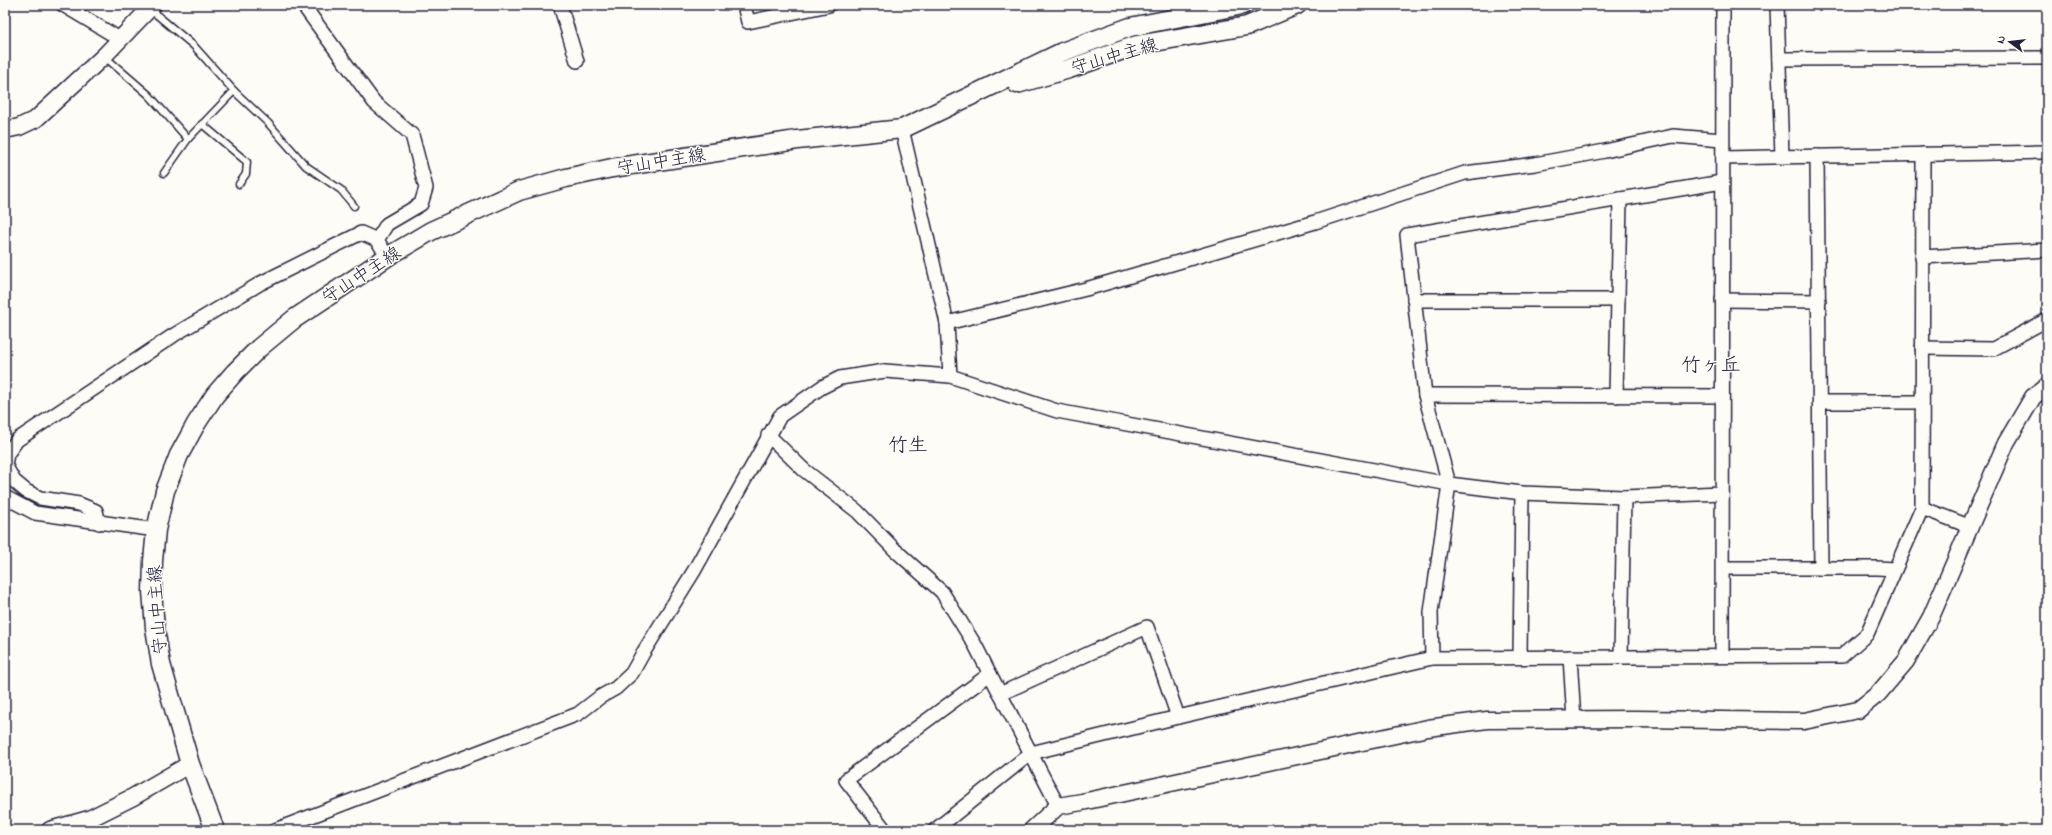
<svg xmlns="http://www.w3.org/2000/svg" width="2052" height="835" viewBox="0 0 2052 835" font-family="'Indie Flower','Klee One',sans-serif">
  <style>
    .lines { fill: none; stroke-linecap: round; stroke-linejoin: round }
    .service-casing { stroke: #22223b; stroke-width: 9 }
    .minor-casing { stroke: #22223b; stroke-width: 16 }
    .tertiary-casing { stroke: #22223b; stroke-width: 19 }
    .secondary-casing { stroke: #22223b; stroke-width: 21 }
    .path { stroke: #22223b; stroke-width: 2.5; stroke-dasharray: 4 3; stroke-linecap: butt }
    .service { stroke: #fdfcf7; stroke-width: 6 }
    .minor { stroke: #fdfcf7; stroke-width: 13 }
    .tertiary { stroke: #fdfcf7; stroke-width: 16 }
    .secondary { stroke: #fdfcf7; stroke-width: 18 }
    .labels { text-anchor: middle; stroke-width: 3; stroke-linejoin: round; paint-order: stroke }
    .street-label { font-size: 18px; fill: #22223b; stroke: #fdfcf7 }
    .quarter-label { font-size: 20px; fill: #22223b; stroke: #fdfcf7 }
  </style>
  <rect width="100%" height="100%" fill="#fdfcf7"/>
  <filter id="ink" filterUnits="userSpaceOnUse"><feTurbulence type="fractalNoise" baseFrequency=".025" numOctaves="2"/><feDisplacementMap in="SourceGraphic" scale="8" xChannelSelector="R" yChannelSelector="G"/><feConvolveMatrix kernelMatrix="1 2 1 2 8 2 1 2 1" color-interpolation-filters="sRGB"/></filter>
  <g filter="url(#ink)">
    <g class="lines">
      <g class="service-casing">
        <g id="service">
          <polyline points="151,10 194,46 234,91 188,139 164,173"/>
          <polyline points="105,57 149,95 188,139"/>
          <polyline points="234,91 268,123 306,166 341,190 354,206"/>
          <polyline points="202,124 247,162 246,174 239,184"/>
        </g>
      </g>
      <g class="minor-casing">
        <g id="minor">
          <polyline points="63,5 120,39"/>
          <polyline points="303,5 374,102 412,135 426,188 421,204 387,224 377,240 382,248"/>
          <polyline points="560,5 577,61"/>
          <polyline points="744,5 748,22 829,5"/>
          <polyline points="1777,5 1782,157"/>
          <polyline points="1779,59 2047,58"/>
          <polyline points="902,129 947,323 950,376"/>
          <polyline points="1817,156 1821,568"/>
          <polyline points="1723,158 2047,152"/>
          <polyline points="1922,257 2047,250"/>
          <polyline points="1414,300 1618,300"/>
          <polyline points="1722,300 1819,301"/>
          <polyline points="947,323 1086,289 1315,222 1465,173 1535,164 1605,151 1673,136 1722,140"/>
          <polyline points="1922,348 1993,349 2047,320"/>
          <polyline points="1425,395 1722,396"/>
          <polyline points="1616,396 1620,199"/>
          <polyline points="1821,402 1922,402"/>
          <polyline points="768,435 804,470 857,511 895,550 942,592 975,645 1058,806"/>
          <polyline points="5,497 35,513 156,530"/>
          <polyline points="1922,508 1971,527"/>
          <polyline points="99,523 96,511 79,504 40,498 26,491 14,481 5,465 7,454 17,440 174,335 261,283 361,233 377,240"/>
          <polyline points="1723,568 1877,568 1895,569"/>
          <polyline points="1722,656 1723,5"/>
          <polyline points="1520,657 1522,493"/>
          <polyline points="1570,657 1574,720"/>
          <polyline points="1621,657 1624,497"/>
          <polyline points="1432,658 1431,612 1449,484 1425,395 1407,235 1722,182"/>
          <polyline points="1000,694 1147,627 1178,717"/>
          <polyline points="275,830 578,714 600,697 616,688 632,673 643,653 694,571 780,416 822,387 840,378 885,371 950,376 1057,411 1449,484 1522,493 1624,497 1722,493"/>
          <polyline points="885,830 846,780 990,674"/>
          <polyline points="935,830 1031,753 1178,717 1432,658 1842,656 1867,634 1922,508 1923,154"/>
        </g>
      </g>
      <g class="tertiary-casing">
        <g id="tertiary">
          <polyline points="5,130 19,127 36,119 104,56 153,5"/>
          <polyline points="50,830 89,819 133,797 190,764"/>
          <polyline points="1032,830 1058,806 1082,802 1428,728 1487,720 1634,719 1804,721 1858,710 1878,694 1906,661 1931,617 2006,443 2033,397 2047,386"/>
        </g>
      </g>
      <g class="secondary-casing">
        <g id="secondary">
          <polyline points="1017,84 1069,69 1137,45 1247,26 1297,5"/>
          <polyline points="215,830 190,764 161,664 155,628 152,591 153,561 156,530 165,491 179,455 196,424 215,395 235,372 259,348 294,319 387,257 431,231 519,191 566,178 612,168 797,140 902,129 1062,52 1130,27 1243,5"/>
        </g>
      </g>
      <polyline class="path" points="1843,830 1948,830"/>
      <use href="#service" class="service"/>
      <use href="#minor" class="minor"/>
      <use href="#tertiary" class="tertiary"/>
      <use href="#secondary" class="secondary"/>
    </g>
  </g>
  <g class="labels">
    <g class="street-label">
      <text transform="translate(1114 56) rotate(-16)" y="6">守山中主線</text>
      <text transform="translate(661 161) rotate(-9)" y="6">守山中主線</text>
      <text transform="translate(361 275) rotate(-33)" y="6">守山中主線</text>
      <text transform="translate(157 610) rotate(-94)" y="6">守山中主線</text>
    </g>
    <g class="quarter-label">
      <text x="1711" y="371">竹ヶ丘</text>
      <text x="908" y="451">竹生</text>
    </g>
  </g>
  <rect width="2052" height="835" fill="none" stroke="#fdfcf7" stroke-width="20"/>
  <rect x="10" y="10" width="2032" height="815" fill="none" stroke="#22223b" stroke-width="1.5" filter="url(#ink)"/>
  <g transform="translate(2010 42) rotate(285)" stroke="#fdfcf7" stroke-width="3" paint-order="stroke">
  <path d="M0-3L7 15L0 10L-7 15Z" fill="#22223b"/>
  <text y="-6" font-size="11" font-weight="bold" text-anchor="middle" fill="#22223b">N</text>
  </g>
</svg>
